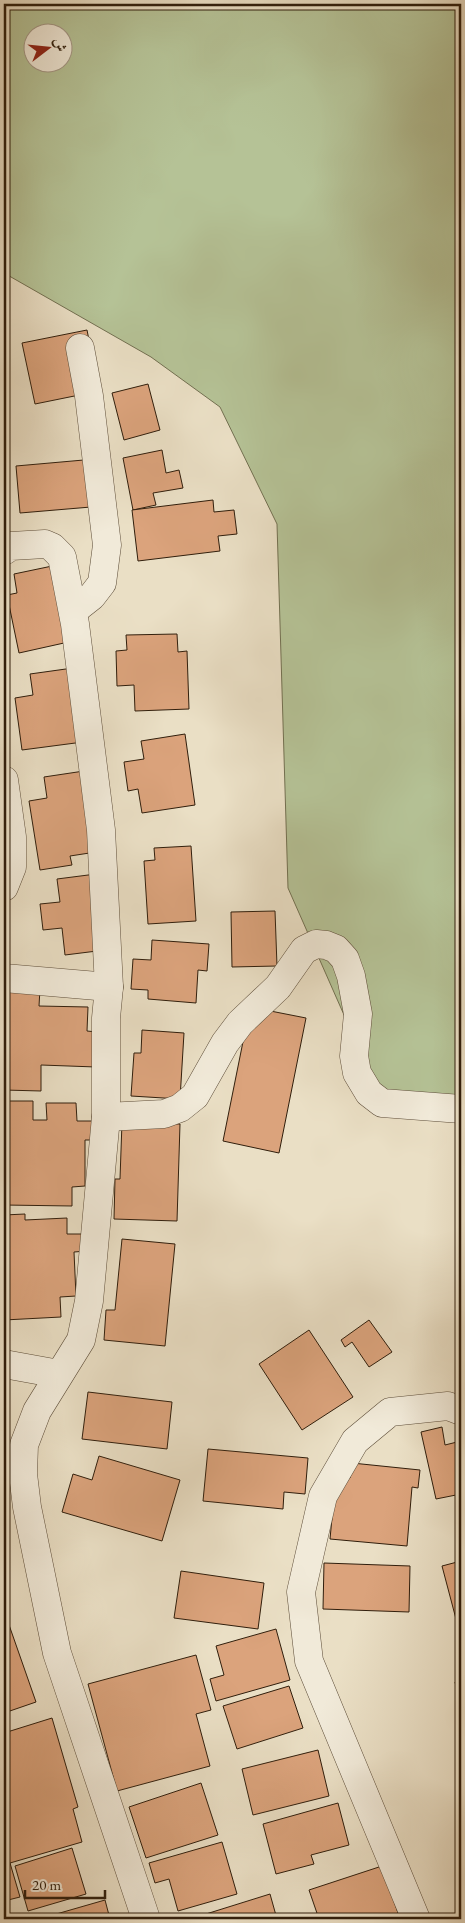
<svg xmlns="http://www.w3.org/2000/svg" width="465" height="1923" viewBox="0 0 465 1923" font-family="'EB Garamond',Amiri,serif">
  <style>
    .green { fill: #b5c296; stroke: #727051; fill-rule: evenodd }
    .building { fill: #dba37c; stroke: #301e0c }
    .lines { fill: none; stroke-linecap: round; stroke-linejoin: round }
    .street-casing { stroke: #5e4e3a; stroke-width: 29 }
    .street { stroke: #f1ead9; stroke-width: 28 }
  </style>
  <rect width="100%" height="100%" fill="#eadfc5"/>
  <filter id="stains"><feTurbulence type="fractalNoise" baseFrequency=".004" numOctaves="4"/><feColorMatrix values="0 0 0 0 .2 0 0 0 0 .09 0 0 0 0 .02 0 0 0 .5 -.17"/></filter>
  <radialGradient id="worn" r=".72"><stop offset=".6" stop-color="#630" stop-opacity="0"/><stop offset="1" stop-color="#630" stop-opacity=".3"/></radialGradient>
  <path class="green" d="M4,4H461V1115L382,1101L288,888L277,524L220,407L151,357L4,273ZM32,32H62V62H32Z"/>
  <g class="building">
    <polygon points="87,330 99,391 35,404 22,343"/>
    <polygon points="148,384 160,430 124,440 112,393"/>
    <polygon points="162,450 166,473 179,470 183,488 153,493 156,505 133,510 123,458"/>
    <polygon points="95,459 91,507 20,513 16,466"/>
    <polygon points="213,500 214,512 234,510 237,534 218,536 220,551 138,561 132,510"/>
    <polygon points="57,565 73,641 19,653 7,595 17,593 14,574"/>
    <polygon points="177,634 178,652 187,651 189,709 135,711 134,685 117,686 116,651 127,650 126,635"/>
    <polygon points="73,668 83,742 22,750 15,698 33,695 30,674"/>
    <polygon points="185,734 195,805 142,813 138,789 128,791 124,762 144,759 141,741"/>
    <polygon points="84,771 96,852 70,856 72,865 40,870 29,801 47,798 44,777"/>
    <polygon points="191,846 196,921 148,924 144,861 155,860 154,848"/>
    <polygon points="96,874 105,950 65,955 62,928 43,930 40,904 60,902 57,879"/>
    <polygon points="275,911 277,966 232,967 231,912"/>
    <polygon points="152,940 209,944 207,971 198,970 196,1003 148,999 148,990 131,989 133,959 151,960"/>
    <polygon points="4,988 40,989 39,1006 88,1007 87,1031 97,1032 96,1067 41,1065 41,1091 4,1090"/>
    <polygon points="250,1007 306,1018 279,1153 223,1141"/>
    <polygon points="142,1030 184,1033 180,1099 131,1096 134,1053 141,1053"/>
    <polygon points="4,1101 33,1101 33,1120 47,1120 46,1103 76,1103 77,1121 96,1121 97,1140 85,1140 85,1186 72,1187 72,1206 4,1205"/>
    <polygon points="122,1122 180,1124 177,1221 114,1219 115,1179 120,1179"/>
    <polygon points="25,1214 25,1220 67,1218 67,1234 86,1234 87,1251 74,1252 76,1296 60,1297 61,1317 4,1320 4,1215"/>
    <polygon points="122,1239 175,1244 165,1346 104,1340 106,1310 115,1310"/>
    <polygon points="369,1320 392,1352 369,1367 352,1342 345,1347 341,1340"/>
    <polygon points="309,1330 353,1397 302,1430 259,1364"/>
    <polygon points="88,1392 172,1402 167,1449 82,1439"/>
    <polygon points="4,1412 11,1469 4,1470"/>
    <polygon points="442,1427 445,1445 461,1441 461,1494 436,1499 421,1432"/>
    <polygon points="208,1449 308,1458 305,1494 284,1492 283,1509 203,1501"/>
    <polygon points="99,1456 180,1480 162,1541 62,1512 73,1474 92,1480"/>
    <polygon points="352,1463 420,1470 418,1488 412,1487 407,1546 330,1539 336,1476 350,1478"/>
    <polygon points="461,1561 461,1618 456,1619 442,1566"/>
    <polygon points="324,1563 410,1566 409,1612 323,1609"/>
    <polygon points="181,1571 264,1583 258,1629 174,1618"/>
    <polygon points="8,1622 36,1702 4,1713 4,1624"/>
    <polygon points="276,1629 290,1680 216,1701 210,1679 224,1675 216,1646"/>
    <polygon points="196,1655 211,1710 196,1714 210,1766 117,1791 88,1684"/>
    <polygon points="461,1680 461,1707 455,1682"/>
    <polygon points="289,1686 303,1728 237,1749 223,1706"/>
    <polygon points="52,1718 78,1807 73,1809 82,1842 10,1863 20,1897 4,1901 4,1733"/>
    <polygon points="318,1750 329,1796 253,1815 242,1769"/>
    <polygon points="201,1783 218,1835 146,1858 129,1807"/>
    <polygon points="338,1803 349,1845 311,1855 314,1864 276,1874 263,1824"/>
    <polygon points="222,1842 237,1894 178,1911 169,1879 155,1883 149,1863"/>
    <polygon points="72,1848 86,1894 28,1911 15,1866"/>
    <polygon points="382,1866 399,1916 388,1919 319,1919 309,1890"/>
    <polygon points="270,1894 277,1919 190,1919"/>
    <polygon points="105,1900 110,1919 39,1919"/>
  </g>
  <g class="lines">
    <g class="street-casing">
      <g id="street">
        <polyline points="4,551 11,546 45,544 52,547 62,557 75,624 101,830 109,987 106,1018 106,1117 89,1301 81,1340 37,1411 24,1445 23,1474 27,1507 57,1653 146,1919"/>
        <polyline points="73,611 92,596 102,583 107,545 89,396 80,348"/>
        <polyline points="4,780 12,837 12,867 4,887"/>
        <polyline points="4,978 109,987"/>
        <polyline points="106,1117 164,1114 180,1108 195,1096 225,1043 240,1023 278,987 304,950 316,944 326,945 336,949 345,959 351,976 358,1014 354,1056 357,1073 369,1093 382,1103 461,1109"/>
        <polyline points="4,1364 59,1374"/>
        <polyline points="416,1919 309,1661 301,1592 323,1496 355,1441 390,1412 448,1406 461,1411"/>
      </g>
    </g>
    <use href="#street" class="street"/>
  </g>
  <rect width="465" height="1923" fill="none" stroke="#eadfc5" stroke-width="20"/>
  <rect x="5" y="5" width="455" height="1913" fill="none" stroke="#301e0c" stroke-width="2.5"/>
  <rect x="10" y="10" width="445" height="1903" fill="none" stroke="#301e0c"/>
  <g transform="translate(48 48) rotate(74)"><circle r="24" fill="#f1ead9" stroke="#a49887"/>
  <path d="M0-4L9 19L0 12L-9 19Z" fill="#8f2418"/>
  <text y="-8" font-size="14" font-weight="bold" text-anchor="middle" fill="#301e0c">ش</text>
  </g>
  <path d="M25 1890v8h80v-8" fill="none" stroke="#301e0c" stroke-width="2.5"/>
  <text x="32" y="1890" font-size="15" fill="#301e0c" stroke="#f1ead9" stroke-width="4" paint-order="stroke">20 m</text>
  <rect width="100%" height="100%" filter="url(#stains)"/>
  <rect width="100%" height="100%" fill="url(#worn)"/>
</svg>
